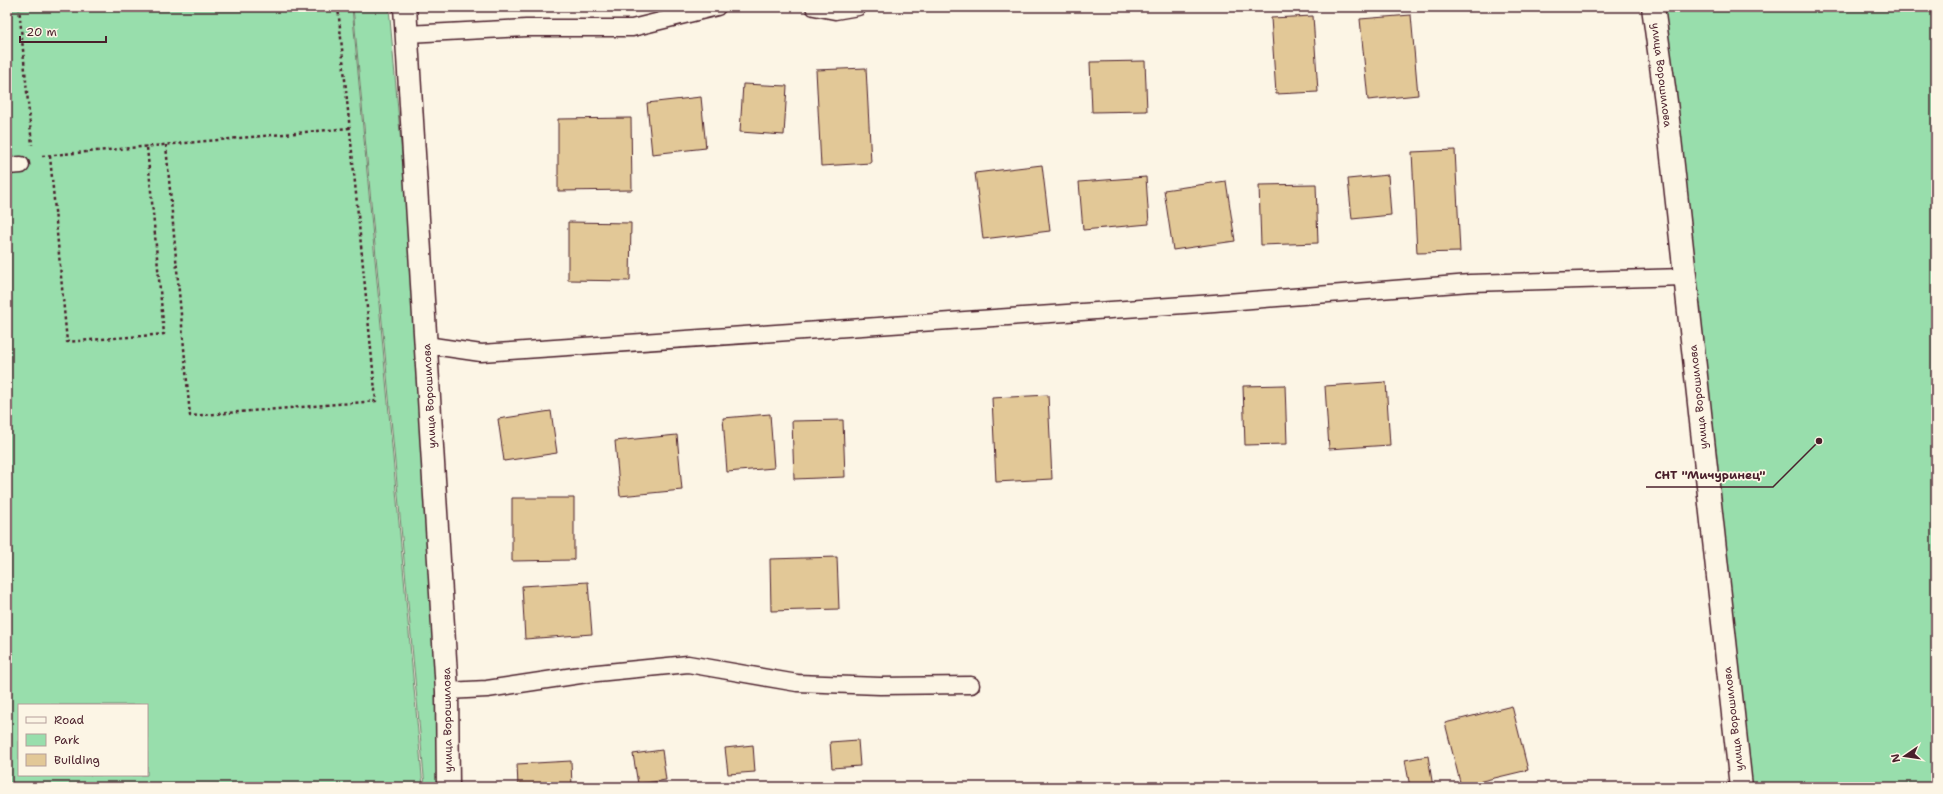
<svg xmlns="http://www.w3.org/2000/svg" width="1943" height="794" viewBox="0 0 1943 794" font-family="'Shantell Sans',sans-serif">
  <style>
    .green { fill: #98deac; stroke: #717e6c; fill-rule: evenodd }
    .building { fill: #e2c897; stroke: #4a1f2b }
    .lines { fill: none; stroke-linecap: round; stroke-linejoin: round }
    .service-casing { stroke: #4a1f2b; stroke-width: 19 }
    .minor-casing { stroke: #4a1f2b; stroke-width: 25 }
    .path { stroke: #4a1f2b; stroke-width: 2.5; stroke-dasharray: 3 3; stroke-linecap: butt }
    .service { stroke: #fcf5e5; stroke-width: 16 }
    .minor { stroke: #fcf5e5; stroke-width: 22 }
    .labels { text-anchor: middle; stroke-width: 3.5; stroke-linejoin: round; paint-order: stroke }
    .street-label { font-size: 11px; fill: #4a1f2b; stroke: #fcf5e5 }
    .leader { fill: none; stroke: #4a1f2b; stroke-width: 1.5 }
    .callout-dot { fill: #4a1f2b; stroke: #fcf5e5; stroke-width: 1.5 }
    .callout-label { font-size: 12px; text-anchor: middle; font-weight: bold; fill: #4a1f2b; stroke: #fcf5e5; stroke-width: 3.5; stroke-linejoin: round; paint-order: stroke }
  </style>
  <rect width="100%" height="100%" fill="#fcf5e5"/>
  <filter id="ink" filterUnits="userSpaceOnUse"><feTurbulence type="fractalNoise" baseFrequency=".025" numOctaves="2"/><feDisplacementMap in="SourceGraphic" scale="8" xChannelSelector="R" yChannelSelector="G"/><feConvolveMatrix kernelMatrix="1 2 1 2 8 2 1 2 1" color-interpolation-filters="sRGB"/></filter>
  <g filter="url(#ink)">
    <g class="green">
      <path d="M7,7H352L423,787H7ZM19,705H147V775H19Z"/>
      <polygon points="353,7 389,7 431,490 447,785 425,787"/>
      <polygon points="1653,7 1936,7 1936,787 1741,787"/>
    </g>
    <g class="building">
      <polygon points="1411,15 1418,95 1368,100 1360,19"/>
      <polygon points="1313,16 1318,92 1276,94 1271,18"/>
      <polygon points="1145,61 1147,111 1092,112 1090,62"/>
      <polygon points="866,68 871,163 821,166 816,70"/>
      <polygon points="743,84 787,86 784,135 740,132"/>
      <polygon points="701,97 706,148 652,154 647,103"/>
      <polygon points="631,118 632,190 558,191 558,119"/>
      <polygon points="1455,150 1460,252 1417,253 1412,152"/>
      <polygon points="1042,165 1050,231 983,239 975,173"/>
      <polygon points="1388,175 1391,215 1352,219 1348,179"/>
      <polygon points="1146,177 1149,224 1083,230 1079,182"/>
      <polygon points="1226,181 1235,241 1173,250 1164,190"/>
      <polygon points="1316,184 1318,243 1261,245 1259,185"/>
      <polygon points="568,222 631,223 630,281 568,280"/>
      <polygon points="1386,382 1390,445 1329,449 1325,386"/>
      <polygon points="1285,385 1287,444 1245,445 1243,386"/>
      <polygon points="1048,395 1052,479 996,482 992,398"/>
      <polygon points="551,411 557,453 504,461 498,419"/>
      <polygon points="770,414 774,468 727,472 723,418"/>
      <polygon points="843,420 845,477 794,479 792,421"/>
      <polygon points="677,435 682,490 620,496 615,441"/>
      <polygon points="512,498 574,498 574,560 512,561"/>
      <polygon points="837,557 839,609 771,611 770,559"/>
      <polygon points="588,582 592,634 525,639 522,586"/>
      <polygon points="1512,706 1528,770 1461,786 1445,723"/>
      <polygon points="858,740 860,766 832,768 830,742"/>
      <polygon points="753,745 755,772 728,774 725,748"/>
      <polygon points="662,750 666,780 638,784 633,754"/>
      <polygon points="1428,756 1433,787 1410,787 1405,760"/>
      <polygon points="571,761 572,787 518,787 517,764"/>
    </g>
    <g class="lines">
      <g class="service-casing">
        <g id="service">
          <polyline points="814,7 835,11 858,7"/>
          <polyline points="407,34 526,28 632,28 717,7"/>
          <polyline points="7,166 21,165"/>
          <polyline points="426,345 481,353 1214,303 1470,283 1685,277"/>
          <polyline points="447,691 487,689 587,674 688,664 797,683 880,686 971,685"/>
        </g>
      </g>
      <g class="minor-casing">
        <g id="minor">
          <polyline points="405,7 447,691 448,786"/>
          <polyline points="1653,7 1666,102 1741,787"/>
        </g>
      </g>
      <g class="path">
        <polyline points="19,7 32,145"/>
        <polyline points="166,145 190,416 376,401 338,7"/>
        <polyline points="42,156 350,128"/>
        <polyline points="50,156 67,342 164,334 147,147"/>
      </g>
      <use href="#service" class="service"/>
      <use href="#minor" class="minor"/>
    </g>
  </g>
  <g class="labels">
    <g class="street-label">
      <text transform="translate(1662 75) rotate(83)" y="4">улица Ворошилова</text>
      <text transform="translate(429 396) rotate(-93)" y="4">улица Ворошилова</text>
      <text transform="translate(1698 397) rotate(-96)" y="4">улица Ворошилова</text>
      <text transform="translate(1733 719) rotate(-97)" y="4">улица Ворошилова</text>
      <text transform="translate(447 720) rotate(-91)" y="4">улица Ворошилова</text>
    </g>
  </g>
  <path class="leader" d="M1819 441L1773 487H1646"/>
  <circle class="callout-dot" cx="1819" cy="441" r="4"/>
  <g class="callout-label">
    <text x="1710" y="479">СНТ "Мичуринец"</text>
  </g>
  <rect width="1943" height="794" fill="none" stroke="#fcf5e5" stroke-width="24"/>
  <rect x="12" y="12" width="1919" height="770" fill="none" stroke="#4a1f2b" stroke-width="1.5" filter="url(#ink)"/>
  <rect x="18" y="704" width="130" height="72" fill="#fcf5e5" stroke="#b59f9b"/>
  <rect x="26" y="717" width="20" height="6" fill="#fcf5e5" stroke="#b59f9b"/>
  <text x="54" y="724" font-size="12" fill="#4a1f2b">Road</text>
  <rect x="26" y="734" width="20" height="12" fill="#98deac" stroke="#b59f9b"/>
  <text x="54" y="744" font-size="12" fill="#4a1f2b">Park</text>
  <rect x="26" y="754" width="20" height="12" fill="#e2c897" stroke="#b59f9b"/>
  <text x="54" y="764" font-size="12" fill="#4a1f2b">Building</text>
  <g transform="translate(1905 756) rotate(257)" stroke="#fcf5e5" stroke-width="3" paint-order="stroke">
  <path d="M0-3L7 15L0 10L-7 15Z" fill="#4a1f2b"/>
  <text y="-6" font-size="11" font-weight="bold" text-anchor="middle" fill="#4a1f2b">N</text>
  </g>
  <path d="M20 36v6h86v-6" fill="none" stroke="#4a1f2b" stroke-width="2"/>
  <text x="26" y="36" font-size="12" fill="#4a1f2b" stroke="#fcf5e5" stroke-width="3" paint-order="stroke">20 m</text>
</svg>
